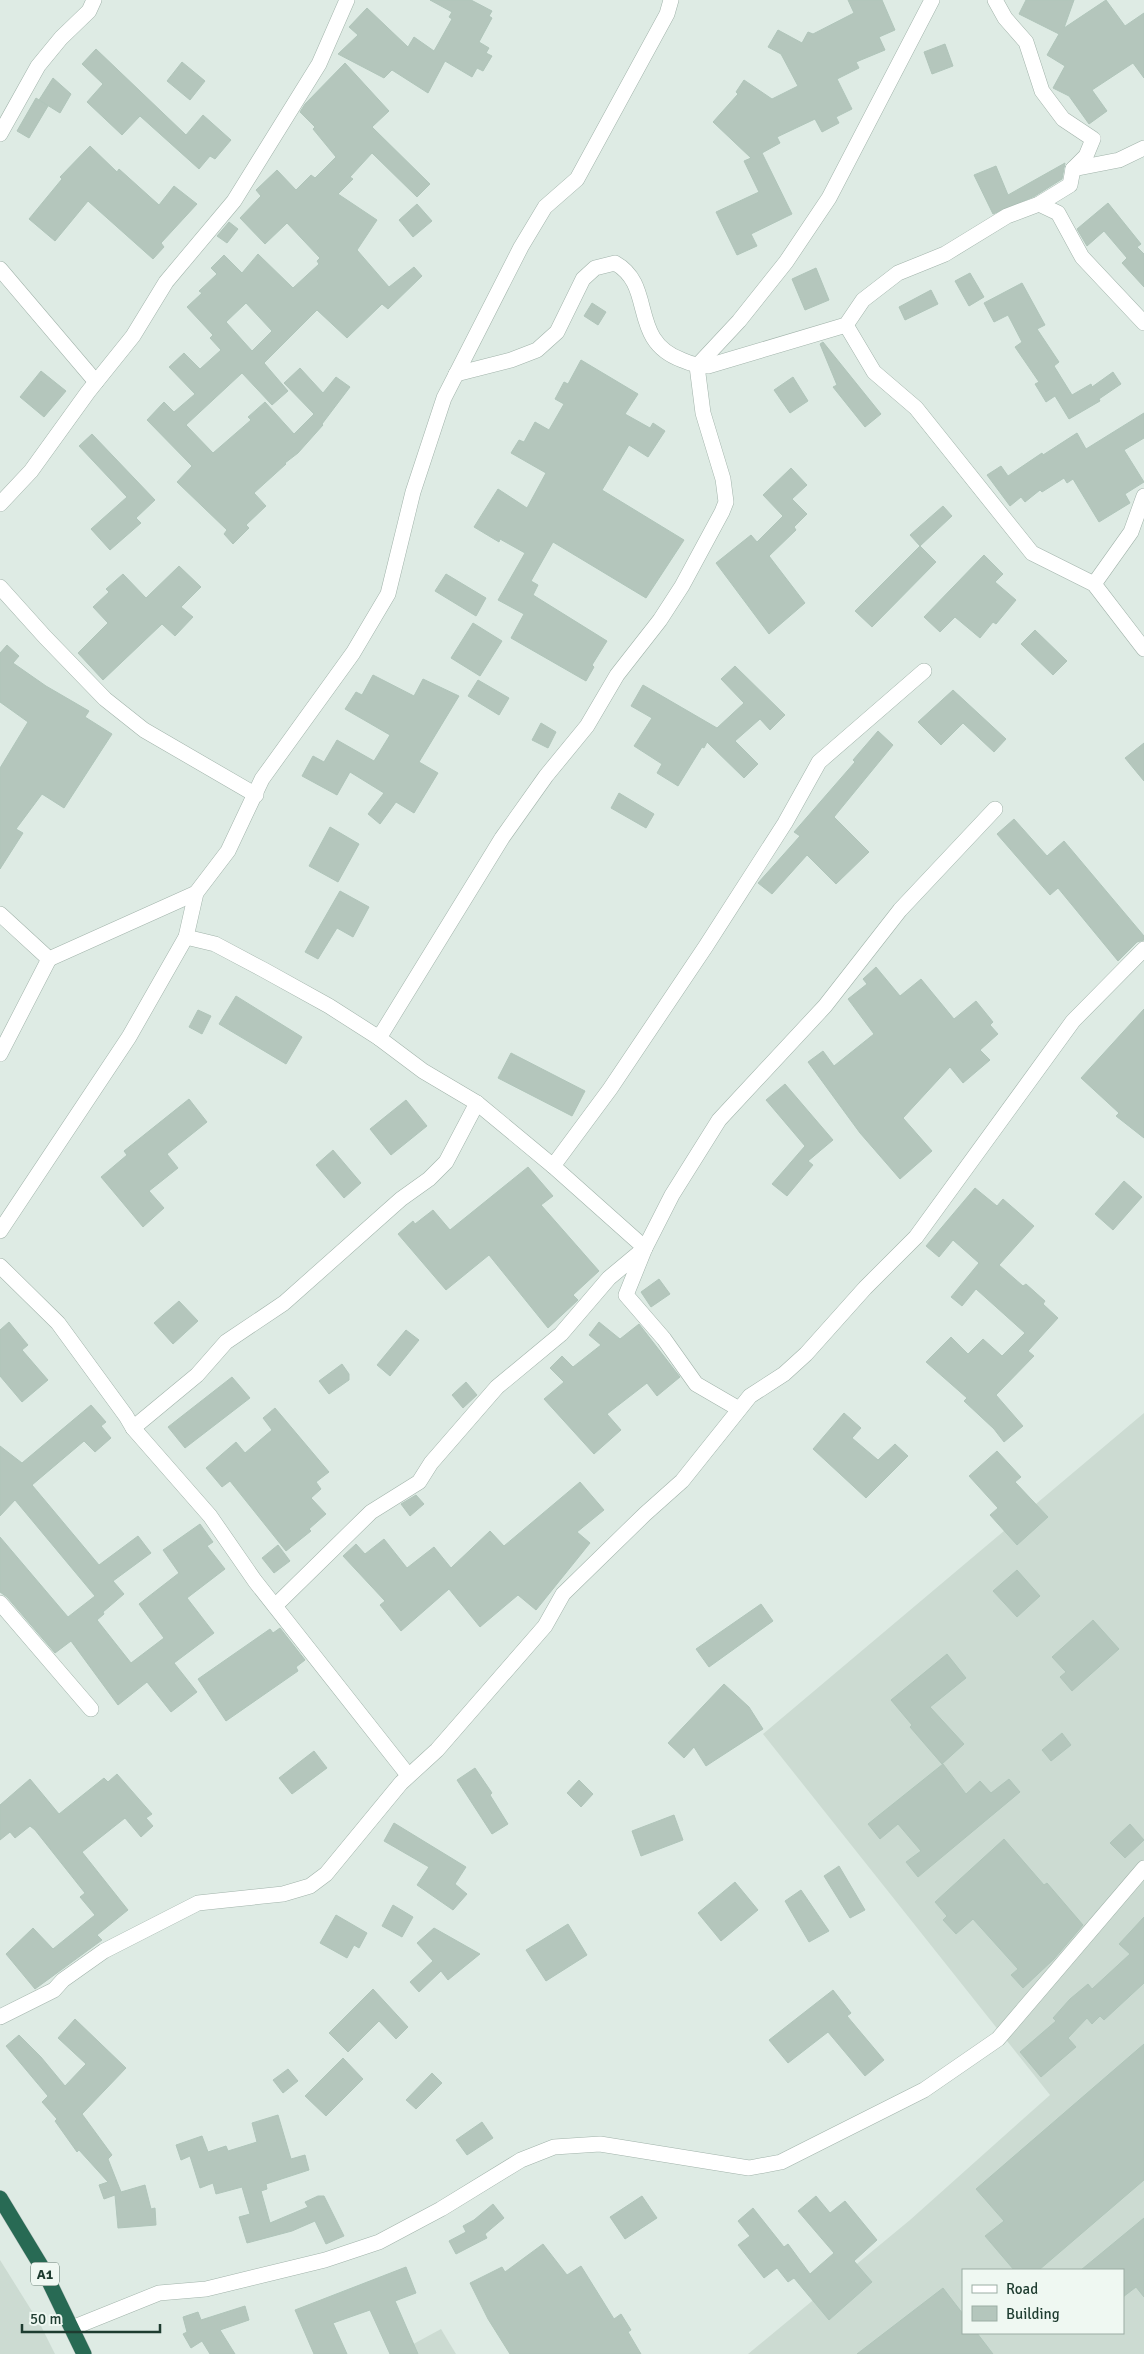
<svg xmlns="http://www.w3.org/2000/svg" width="1144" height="2354" viewBox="0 0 1144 2354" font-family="Signika,sans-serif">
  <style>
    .built { fill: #ccdbd2; fill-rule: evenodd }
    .building { fill: #b4c6bc; stroke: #b0c5ba; fill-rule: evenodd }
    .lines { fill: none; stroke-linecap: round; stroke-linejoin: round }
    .minor-casing { stroke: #a1b3aa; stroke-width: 16 }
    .highway-casing { stroke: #c0c8c5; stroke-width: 16 }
    .minor { stroke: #fff; stroke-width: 15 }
    .highway { stroke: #286a54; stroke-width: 15 }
    .labels { text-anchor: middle; stroke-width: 4.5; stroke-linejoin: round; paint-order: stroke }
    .shield { fill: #eff8f2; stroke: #5d746a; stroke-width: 1 }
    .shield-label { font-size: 14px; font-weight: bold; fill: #1e3c30 }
  </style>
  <rect width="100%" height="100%" fill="#deebe4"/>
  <g class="built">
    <path d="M1144,1413V2354H748L910,2220L1050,2095L763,1734ZM963,2270H1123V2333H963Z"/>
    <polygon points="0,2260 40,2324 55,2354 0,2354"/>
    <polygon points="441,2329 456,2354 395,2354"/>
  </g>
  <g class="building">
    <polygon points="430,0 471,0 492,11 489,16 492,18 479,42 489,48 486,53 492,56 483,71 477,68 472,77 445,61 428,93 392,70 384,78 338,54 358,35 349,27 367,8 408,47 414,37 434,51 452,19 449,17 452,12"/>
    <polygon points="848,0 882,0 895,30 879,37 885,50 856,62 859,68 837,79 852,109 836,117 839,123 822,132 815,119 777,137 780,143 762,153 792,214 751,234 757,246 737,255 716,212 759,192 744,161 751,158 713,122 738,94 736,92 744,80 772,99 798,86 781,54 768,47 778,30 802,43 808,32 813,34 854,13"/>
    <polygon points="1026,0 1074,0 1064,28 1106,0 1125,26 1144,13 1144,78 1133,63 1092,90 1107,111 1089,124 1069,96 1053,88 1065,66 1047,55 1059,34 1019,14"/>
    <polygon points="945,44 953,66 932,74 924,52"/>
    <polygon points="96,49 186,135 203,115 231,140 215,159 210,156 199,169 140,116 122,135 87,102 103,84 82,64"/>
    <polygon points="182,62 205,81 190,100 167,81"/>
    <path d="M345,63L389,111L372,127L430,184L417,197L372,153L350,177L353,179L338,194L377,220L357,250L389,287L414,267L422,276L388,309L382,304L347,338L317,310L264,363L288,391L272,405L242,373L186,425L213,453L251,420L248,417L265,402L294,434L314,414L284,383L300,368L323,393L336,377L350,387L322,424L323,425L298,453L285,463L286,464L254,493L266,506L246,525L249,528L233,544L224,534L227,530L177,482L192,466L147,420L164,402L174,412L195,394L169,367L184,353L200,369L221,350L210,338L213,335L187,307L202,293L199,291L217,274L211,268L224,255L242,273L258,254L293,288L319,264L317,261L320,258L287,223L265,244L240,218L261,196L256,190L277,170L296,190L311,175L315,178L336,157L313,129L315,127L300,112L305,104ZM246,303L272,331L252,351L226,322Z"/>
    <polygon points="53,78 71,94 60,113 39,100"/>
    <polygon points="36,98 48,106 29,138 17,131"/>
    <polygon points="90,146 117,172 119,169 159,205 174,186 197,204 161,243 164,247 153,259 88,201 55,241 29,219 62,179 60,177"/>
    <polygon points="1065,163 1062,179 1035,196 993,214 974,175 996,166 1008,195"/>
    <polygon points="1108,203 1141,244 1137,247 1144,254 1144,287 1122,263 1127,258 1104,231 1087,246 1077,229"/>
    <polygon points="417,204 432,221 413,237 399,220"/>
    <polygon points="229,222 238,229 227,243 217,236"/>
    <polygon points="816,268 829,300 805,310 792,279"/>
    <polygon points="970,273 984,297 969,306 955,281"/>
    <polygon points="1022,283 1045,325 1037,329 1059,362 1054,366 1072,395 1091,384 1092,387 1113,372 1121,384 1099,399 1100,401 1069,419 1055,396 1046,402 1035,384 1039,382 1015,347 1022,342 1008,315 994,322 984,303"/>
    <polygon points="931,290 938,304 905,320 899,307"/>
    <polygon points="592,303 606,312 598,325 584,316"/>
    <polygon points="823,342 881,414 865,427 833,387 837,385 820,344"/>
    <polygon points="581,360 638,394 625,414 650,428 653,423 665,431 648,457 629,445 602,490 684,540 646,598 553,542 531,581 538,585 533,595 607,641 592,665 594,667 586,681 511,638 524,614 498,600 525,553 500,539 499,542 474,527 498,489 527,508 546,473 511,453 519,440 524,442 535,422 549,430 564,404 555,399 564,382 568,384"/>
    <polygon points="41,371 66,391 44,417 20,397"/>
    <polygon points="793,377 808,401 790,413 774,390"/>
    <polygon points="1144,413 1144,438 1124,450 1144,482 1125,494 1130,503 1099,522 1073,479 1067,483 1064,478 1042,492 1040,490 1025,502 1021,497 1010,506 987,475 1001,466 1008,476 1042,453 1043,455 1077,433 1086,449"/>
    <polygon points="92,434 155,500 136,518 141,523 110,550 91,529 127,497 79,446"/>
    <polygon points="791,468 807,485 792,499 807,514 794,527 796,530 769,556 805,603 769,634 716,563 751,535 757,542 783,516 763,495"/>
    <polygon points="943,506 952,516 920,546 910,535"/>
    <polygon points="920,546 936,562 872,627 855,611"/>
    <polygon points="984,555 1003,574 995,582 1016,600 996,624 993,622 980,638 955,617 940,632 924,617"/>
    <polygon points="179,566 201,587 181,607 193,617 175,636 162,624 103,680 78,653 108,623 93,607 109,592 106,589 123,574 146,598"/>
    <polygon points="446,574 486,598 476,616 435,591"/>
    <polygon points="473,623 502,641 480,676 451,658"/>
    <polygon points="1035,630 1067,661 1053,675 1021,644"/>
    <polygon points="7,645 19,656 13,663 46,686 89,711 85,717 112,734 64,808 42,794 16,829 23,833 0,869 0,768 28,722 0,702 0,653"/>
    <polygon points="735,666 785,715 770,730 760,719 735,741 758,764 744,778 707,742 704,748 702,747 678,786 657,773 662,764 634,746 652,718 631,706 643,685 717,728 744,703 721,679"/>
    <polygon points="373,675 414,696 423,679 459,696 419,762 438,773 414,813 396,802 380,824 368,814 384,793 350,772 337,795 302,776 313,756 324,762 337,740 374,761 390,735 345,709 356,692 362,695"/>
    <polygon points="478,680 509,698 499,715 468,696"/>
    <polygon points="953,690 1006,739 994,752 963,723 941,745 918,722"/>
    <polygon points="541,723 556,732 548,748 532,740"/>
    <polygon points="878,731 893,745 834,817 869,852 836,884 807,855 772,894 758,883 800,836 794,832 855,762 853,760"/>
    <polygon points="1144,743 1144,781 1125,758"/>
    <polygon points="619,793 654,814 646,828 611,808"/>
    <polygon points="1014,819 1047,856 1064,841 1144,936 1144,940 1137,942 1118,961 1058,888 1050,895 997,834"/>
    <polygon points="330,827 359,844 338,882 309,866"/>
    <polygon points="340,891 369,907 353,937 337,928 318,959 305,952"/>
    <polygon points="876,967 900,996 921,979 954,1019 976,1001 993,1022 990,1025 998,1034 980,1050 990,1060 963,1083 950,1067 903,1118 932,1151 900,1179 860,1133 808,1062 823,1051 834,1066 874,1034 848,999 867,984 863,979"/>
    <polygon points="236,996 302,1037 286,1064 219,1024"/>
    <polygon points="1144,1009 1144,1138 1116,1116 1119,1113 1081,1078"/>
    <polygon points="198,1010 211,1016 202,1034 189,1027"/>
    <polygon points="511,1053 585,1091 572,1116 498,1078"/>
    <polygon points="785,1084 833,1140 808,1161 813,1165 787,1196 772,1184 805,1146 766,1100"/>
    <polygon points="189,1099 207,1122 167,1154 178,1168 149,1191 164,1208 143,1227 101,1177 127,1155 124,1151"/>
    <polygon points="406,1100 427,1126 391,1155 370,1129"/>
    <polygon points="333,1150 361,1183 344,1198 316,1165"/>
    <polygon points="528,1167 553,1196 541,1205 599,1271 573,1295 578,1300 548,1328 489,1255 446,1290 398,1234 413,1221 415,1224 433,1210 450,1230"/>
    <polygon points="1124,1181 1142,1197 1113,1230 1095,1214"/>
    <polygon points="975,1188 997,1206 1003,1199 1034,1226 999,1265 1023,1286 1026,1284 1045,1301 1043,1304 1058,1318 1028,1351 1034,1356 996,1395 1023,1426 1004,1442 994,1429 964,1401 967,1398 926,1362 951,1337 968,1354 983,1339 1002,1356 1025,1333 976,1289 962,1306 951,1297 979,1263 953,1240 939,1257 926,1246"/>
    <polygon points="659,1279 670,1294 651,1307 641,1292"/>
    <polygon points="179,1301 198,1321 173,1344 154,1323"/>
    <polygon points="9,1322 28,1345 22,1350 48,1380 22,1402 0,1376 0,1330"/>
    <polygon points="599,1322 620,1339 639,1324 680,1377 657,1396 647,1383 607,1414 621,1430 594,1454 544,1399 564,1382 550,1368 562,1356 573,1367 601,1345 589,1335"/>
    <polygon points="406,1330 419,1340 390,1376 377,1365"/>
    <polygon points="342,1364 349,1374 349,1380 329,1394 319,1381"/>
    <polygon points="232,1377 250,1398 185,1448 168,1427"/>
    <polygon points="466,1382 477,1395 463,1408 452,1395"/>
    <polygon points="91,1405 106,1422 101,1426 111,1438 95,1452 84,1441 32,1485 99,1565 138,1536 151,1553 113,1581 124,1594 103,1612 104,1614 97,1620 131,1663 164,1638 139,1604 179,1573 163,1550 200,1524 213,1542 207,1546 225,1569 187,1598 214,1633 174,1663 197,1692 171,1712 147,1682 118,1705 71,1641 55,1653 7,1597 0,1592 0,1537 68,1617 95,1596 15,1500 0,1516 0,1446 22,1463"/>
    <polygon points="275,1408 329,1472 316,1482 321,1489 311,1498 326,1514 309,1529 311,1531 286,1551 230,1481 222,1487 206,1468 236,1442 245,1453 272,1430 263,1418"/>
    <polygon points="844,1413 861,1428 852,1438 878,1460 895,1444 908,1456 866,1498 813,1449"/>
    <polygon points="997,1451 1021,1477 1015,1482 1048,1517 1017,1545 990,1515 998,1508 969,1476"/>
    <polygon points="580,1482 604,1510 577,1532 590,1543 536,1610 518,1595 480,1627 449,1589 401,1631 380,1605 385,1601 343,1556 356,1544 365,1554 384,1539 407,1568 434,1547 451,1568 490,1531 504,1546"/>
    <polygon points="416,1495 424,1504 410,1516 401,1504"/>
    <polygon points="278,1545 290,1561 274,1573 262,1558"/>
    <polygon points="1017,1570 1040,1596 1017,1617 993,1591"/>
    <polygon points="761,1604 773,1621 709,1667 696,1649"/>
    <polygon points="1093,1620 1119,1649 1072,1691 1060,1677 1066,1672 1052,1657"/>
    <polygon points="280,1628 305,1660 296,1667 298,1671 226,1721 198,1679 270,1629 273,1633"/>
    <polygon points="947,1654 966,1678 930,1707 964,1744 942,1764 910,1727 912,1725 891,1700"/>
    <polygon points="724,1684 749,1707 763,1729 706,1766 694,1747 684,1758 668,1743"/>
    <polygon points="1062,1733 1071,1745 1051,1761 1042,1750"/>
    <polygon points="314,1751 327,1768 292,1794 279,1778"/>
    <polygon points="943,1764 966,1794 980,1781 991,1793 1009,1779 1020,1792 918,1877 906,1862 921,1851 898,1824 880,1839 868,1824"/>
    <polygon points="475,1768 492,1793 490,1795 508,1824 492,1834 457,1780"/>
    <polygon points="117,1774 152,1814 146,1818 153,1826 141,1837 125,1818 82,1852 128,1910 97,1935 102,1940 35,1989 6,1954 33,1928 53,1949 95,1915 80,1897 85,1893 35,1830 30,1826 15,1838 10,1832 0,1840 0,1805 30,1779 59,1814 104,1778 108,1782"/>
    <polygon points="579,1780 593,1794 581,1807 567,1793"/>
    <polygon points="674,1815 683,1840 641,1856 632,1831"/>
    <polygon points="394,1823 466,1867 455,1884 467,1894 453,1910 417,1885 429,1867 384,1841"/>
    <polygon points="1130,1824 1144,1840 1125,1858 1110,1843"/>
    <polygon points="1004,1839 1044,1885 1047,1883 1083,1925 1054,1959 1023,1988 1011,1975 1018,1969 973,1919 956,1934 943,1920 947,1916 935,1902"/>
    <polygon points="839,1866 865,1910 850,1918 824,1876"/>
    <polygon points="735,1882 758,1910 721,1941 698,1913"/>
    <polygon points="801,1890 829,1931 809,1942 785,1901"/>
    <polygon points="393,1905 413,1917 402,1937 382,1926"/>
    <polygon points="336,1915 367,1933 359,1948 354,1945 347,1958 320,1943"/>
    <polygon points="1144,1917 1144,1983 1104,2020 1100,2016 1092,2024 1087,2018 1068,2038 1076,2047 1041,2077 1020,2052 1056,2021 1053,2018 1070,1999 1088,1984 1092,1989 1130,1954 1119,1944"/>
    <polygon points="568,1924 587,1955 546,1981 526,1950"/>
    <polygon points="434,1928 480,1954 448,1980 441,1971 419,1992 410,1982 433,1961 417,1943"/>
    <polygon points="373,1989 408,2027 396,2039 379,2021 348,2052 329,2033"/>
    <polygon points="833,1990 851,2013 847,2016 884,2060 865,2076 828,2032 788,2063 769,2040"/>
    <polygon points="75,2019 126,2068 82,2114 112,2155 108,2159 121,2192 145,2185 151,2209 155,2208 156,2225 118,2228 115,2195 104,2199 99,2185 108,2182 79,2150 77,2152 55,2121 57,2119 42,2102 48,2096 6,2046 19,2035 41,2057 65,2086 86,2064 58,2038"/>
    <polygon points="1144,2044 1144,2180 1039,2270 1014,2270 985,2236 1004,2221 976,2189"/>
    <polygon points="343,2058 363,2079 326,2116 305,2096"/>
    <polygon points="288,2069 298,2081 283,2093 273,2080"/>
    <polygon points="432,2073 442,2083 416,2109 406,2100"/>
    <polygon points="278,2115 291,2159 305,2155 309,2170 266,2184 267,2189 261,2191 270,2223 308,2207 305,2202 318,2196 324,2196 344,2236 326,2244 315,2221 292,2231 247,2243 239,2217 250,2214 242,2187 216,2194 213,2183 200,2188 190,2156 181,2160 176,2145 202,2136 208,2152 226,2146 228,2151 257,2142 252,2123"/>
    <polygon points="482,2122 493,2138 467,2155 456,2140"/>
    <polygon points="642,2196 657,2218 625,2239 610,2217"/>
    <polygon points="816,2196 830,2213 845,2201 877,2240 854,2261 872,2282 829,2320 794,2278 788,2282 777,2268 764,2278 738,2245 750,2236 738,2221 753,2208 784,2247 788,2244 810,2274 834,2253 798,2211"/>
    <polygon points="493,2204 504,2218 485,2234 487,2238 456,2254 449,2241 466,2232 463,2226 474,2220"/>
    <polygon points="1144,2218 1144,2297 1136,2287 1123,2297 1123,2270 1081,2270"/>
    <polygon points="543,2244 567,2275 581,2266 614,2319 621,2314 631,2330 628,2332 641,2354 510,2354 488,2319 470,2283 502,2267 505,2272"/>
    <polygon points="406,2267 416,2293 395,2301 418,2354 390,2354 370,2310 333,2323 347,2354 314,2354 295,2310"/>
    <polygon points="943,2288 963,2314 963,2333 977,2333 993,2354 857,2354"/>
    <polygon points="245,2306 249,2320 220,2330 235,2354 210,2354 202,2341 191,2348 183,2334 187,2332 183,2317 198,2312 201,2320"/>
  </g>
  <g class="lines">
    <g class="minor-casing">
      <g id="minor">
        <polyline points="0,134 38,66 61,38 89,11 94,0"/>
        <polyline points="1073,169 1119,160 1144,148"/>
        <polyline points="1039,204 1058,213 1082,257 1144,323"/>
        <polyline points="0,269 96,382"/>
        <polyline points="846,325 874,372 916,408 1032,553 1094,584 1144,649"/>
        <path d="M456,374L511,360L537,350L557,332L583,279L595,268L615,263C656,286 628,340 682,360C691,364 698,366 708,366L846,325L863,300L898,273L945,254L1007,216L1039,204L1070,185L1073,169L1086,156L1093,139L1063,119L1042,91L1026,42L1005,18L995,0"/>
        <polyline points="0,504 31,471 88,392 133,336 166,282 234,201 319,64 347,0"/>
        <polyline points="1094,584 1131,532 1144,496"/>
        <polyline points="0,587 45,637 105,699 144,730 256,795"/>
        <polyline points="0,914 49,959 196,893"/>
        <polyline points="186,937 215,944 264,970 329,1006 379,1038 502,838 546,776 587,726 617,675 660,620 682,586 722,512 726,502 723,479 703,413 697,366 739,321 786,262 829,198 932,0"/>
        <polyline points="379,1038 423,1071 477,1103 553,1166 610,1089 706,946 785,823 819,762 924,671"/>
        <polyline points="0,1054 49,959"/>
        <polyline points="0,1231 129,1037 186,937 196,893 228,851 262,779 353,653 388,594 413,492 444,398 521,247 545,207 577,179 667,14 671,0"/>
        <polyline points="0,1266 58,1323 126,1416 133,1428 210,1516 255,1581 408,1775"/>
        <polyline points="739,1409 696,1384 664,1339 626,1295 645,1248 672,1195 719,1120 825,1006 900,910 995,809"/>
        <polyline points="133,1428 197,1375 226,1342 284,1303 401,1199 429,1179 446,1162 477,1103"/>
        <polyline points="0,1603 91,1709"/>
        <polyline points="275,1606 371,1512 419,1482 431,1463 497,1387 561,1334 609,1278 645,1248 553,1166"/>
        <polyline points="0,2017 54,1990 63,1980 104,1951 198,1903 283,1894 310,1886 326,1874 401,1783 437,1750 545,1626 563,1594 645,1514 682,1481 750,1396 784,1374 806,1354 865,1288 916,1237 1073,1021 1144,949"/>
        <polyline points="72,2328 159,2293 206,2289 325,2260 379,2242 441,2209 521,2160 554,2147 600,2144 749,2168 781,2162 924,2090 998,2039 1144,1868"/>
      </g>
    </g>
    <g class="highway-casing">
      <polyline id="highway" points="0,2198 43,2269 84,2354"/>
    </g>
    <use href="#minor" class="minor"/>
    <use href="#highway" class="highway"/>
  </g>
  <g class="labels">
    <rect class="shield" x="31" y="2262.5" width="28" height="23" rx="4"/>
    <g class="shield-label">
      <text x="45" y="2279">A1</text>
    </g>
  </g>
  <rect x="962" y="2269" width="162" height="65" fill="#eff8f2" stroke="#9bada4"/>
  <rect x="972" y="2285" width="25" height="8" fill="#ffffff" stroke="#9bada4"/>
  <text x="1006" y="2294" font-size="15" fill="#1e3c30">Road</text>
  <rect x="972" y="2306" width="25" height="15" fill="#b4c6bc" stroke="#9bada4"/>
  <text x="1006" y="2319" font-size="15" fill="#1e3c30">Building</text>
  <path d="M22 2324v8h138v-8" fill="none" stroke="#1e3c30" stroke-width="2.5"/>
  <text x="30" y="2324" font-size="15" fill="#1e3c30" stroke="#eff8f2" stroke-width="4" paint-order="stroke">50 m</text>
</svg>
